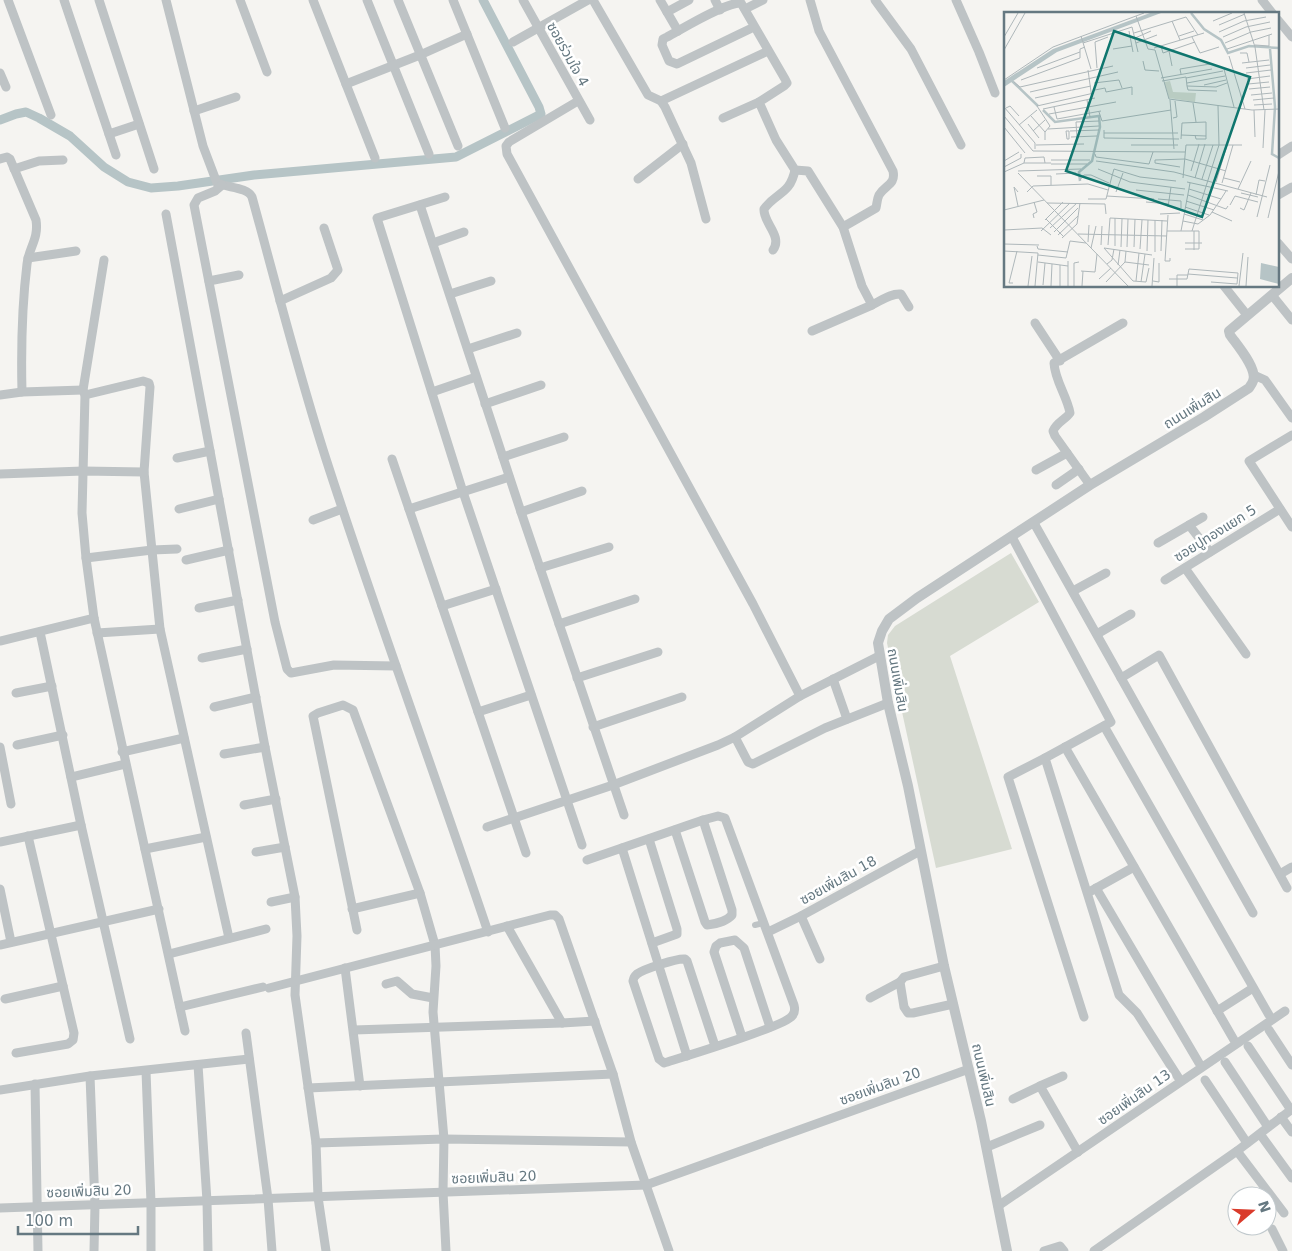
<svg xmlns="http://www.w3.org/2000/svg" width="1292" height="1251" viewBox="0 0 1292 1251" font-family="'DejaVu Sans','Noto Sans Thai',sans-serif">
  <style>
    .green { fill: #d7dbd2 }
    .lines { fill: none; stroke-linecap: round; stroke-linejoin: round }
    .canal { stroke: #b6c4c6; stroke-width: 9 }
    .pedestrian { stroke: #bec3c5; stroke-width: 6 }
    .minor { stroke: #bec3c5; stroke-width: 9 }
    .tertiary { stroke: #bec3c5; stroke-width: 10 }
    .labels { text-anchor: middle; stroke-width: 5; stroke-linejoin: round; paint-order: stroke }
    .street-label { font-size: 14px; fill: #657881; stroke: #fff }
    .inset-river { fill: none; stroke: #b6c4c6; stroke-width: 2.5 }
    .inset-road { fill: none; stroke: #aeb7ba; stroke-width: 1 }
    .view { fill: #0f766e; fill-opacity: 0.15; stroke: #0f766e; stroke-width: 2.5 }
    .inset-edge { fill: none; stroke: #657881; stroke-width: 2.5 }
  </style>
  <rect width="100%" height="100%" fill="#f5f4f1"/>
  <polygon class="green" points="1011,553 1039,602 950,656 1012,849 936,868 887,643 888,635 895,626"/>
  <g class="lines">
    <polyline class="canal" points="0,120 16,114 26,112 39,118 70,136 104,167 128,182 151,188 178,186 254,175 456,157 541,114 539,107 483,0"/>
    <polyline class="pedestrian" points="755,925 764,923"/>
    <g class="minor">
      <polyline points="8,0 51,115"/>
      <polyline points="64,0 116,155"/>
      <polyline points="99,0 154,169"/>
      <path d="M166,0L203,146L217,183C228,188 247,187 252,197C276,284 298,372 326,459C377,617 435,774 488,932"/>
      <polyline points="240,0 267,72"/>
      <polyline points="313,0 375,158"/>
      <polyline points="367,0 429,154"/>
      <polyline points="398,0 458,146"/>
      <polyline points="453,0 505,128"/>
      <polyline points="523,0 590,120"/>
      <polyline points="593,0 648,95 661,101 665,107 691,163 706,219"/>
      <polyline points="660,0 678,31"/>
      <polyline points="715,0 720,10"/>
      <path d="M810,0L819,31L893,171C896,185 885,185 879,195C877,199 877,204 876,208L843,227"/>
      <polyline points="875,0 911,49 961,145"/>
      <polyline points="956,0 979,52 995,93"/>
      <polyline points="1262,0 1273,14"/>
      <polyline points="745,9 763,0"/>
      <polyline points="667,12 689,0"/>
      <polyline points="1278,20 1292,37"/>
      <path d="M754,27L677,64L669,61L662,45L663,39L667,37C682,29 726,2 741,3L785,79L787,83L784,86L759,102L776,140L795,170L808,171L843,227L862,286L872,305L812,331"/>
      <polyline points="513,42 588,0"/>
      <polyline points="0,73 6,87"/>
      <polyline points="346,84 420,55 467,34"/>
      <polyline points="578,101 509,142 506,146 507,154 753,604 800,696"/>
      <polyline points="661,101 768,51"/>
      <polyline points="194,111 236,97"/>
      <polyline points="723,118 759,102"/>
      <polyline points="109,134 139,124"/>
      <polyline points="1278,155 1292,146"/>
      <path d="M0,159L7,157L10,159L36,220C39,239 29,247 27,264C22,305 21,351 22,392"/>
      <polyline points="14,169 39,161 63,160"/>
      <polyline points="638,179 683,144"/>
      <polyline points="222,185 215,191 198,198 194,205 275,622 287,669 291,673 334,665 396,666"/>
      <polyline points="1278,195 1292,187"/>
      <polyline points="445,197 377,218 463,492 582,845"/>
      <polyline points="420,205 521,512 624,815"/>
      <polyline points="166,214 265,747 295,897 297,936 295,995 316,1143 318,1197 326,1251"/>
      <polyline points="433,243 464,232"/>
      <polyline points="1278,243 1292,259"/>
      <path d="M773,250C783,236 763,223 764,209C776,192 790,195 795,170"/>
      <polyline points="28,258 76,251"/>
      <polyline points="104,260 83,390 85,395 82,513 86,558 94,618 185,1031"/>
      <polyline points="209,281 239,275"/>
      <polyline points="1224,286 1247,315"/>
      <polyline points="450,294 491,281"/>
      <polyline points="1272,295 1292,320"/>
      <polyline points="280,301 331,278 338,270 324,228"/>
      <path d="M872,305C882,300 891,293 901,294L909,307"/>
      <polyline points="1035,323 1060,361"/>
      <polyline points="468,349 517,333"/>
      <polyline points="1254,375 1265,380 1292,418"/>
      <polyline points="432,392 476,377"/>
      <polyline points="0,395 22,392 83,390"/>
      <polyline points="85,395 143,381 149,383 150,387 144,472 160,629 229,938"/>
      <polyline points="485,404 541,385"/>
      <polyline points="1292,435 1249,461 1292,527"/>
      <polyline points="503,457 564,437"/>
      <polyline points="177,458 210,451"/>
      <polyline points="392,459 526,853"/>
      <polyline points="1036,470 1067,453"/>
      <polyline points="0,474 83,471 144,472"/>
      <polyline points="1056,485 1079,469"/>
      <path d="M1090,485L1055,436L1053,431C1057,422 1065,420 1070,413C1067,396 1055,381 1054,363L1123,323"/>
      <polyline points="179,509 219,499"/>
      <polyline points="409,509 509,477"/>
      <polyline points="521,512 582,491"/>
      <polyline points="313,520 342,509"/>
      <polyline points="1034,523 1253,913"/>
      <polyline points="1189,525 1210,552"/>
      <polyline points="1012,537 1111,722 1045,758 1119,995 1137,1013 1178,1077"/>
      <polyline points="1158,543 1203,517"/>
      <polyline points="86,558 152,550 177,549"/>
      <polyline points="186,560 229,550"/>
      <polyline points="540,568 609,547"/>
      <polyline points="1185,568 1246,654"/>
      <polyline points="1165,580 1280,509"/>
      <polyline points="1073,591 1106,573"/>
      <polyline points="442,606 496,589"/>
      <polyline points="199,608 238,600"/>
      <polyline points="559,624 635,599"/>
      <polyline points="40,632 81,825 130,1039"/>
      <polyline points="97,633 160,629"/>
      <polyline points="1097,634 1131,614"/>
      <polyline points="1,641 94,618"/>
      <polyline points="202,658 247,649"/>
      <polyline points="577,678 658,652"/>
      <polyline points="1121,678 1159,655 1287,888"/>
      <polyline points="833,679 847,719"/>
      <polyline points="16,693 52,686"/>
      <polyline points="214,707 256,697"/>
      <polyline points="478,712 531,695"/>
      <polyline points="1104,726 1269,1015"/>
      <polyline points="593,727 682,697"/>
      <polyline points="735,737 748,762 753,764 825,728 888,703"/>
      <polyline points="17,745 63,735"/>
      <polyline points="0,747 11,804"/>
      <polyline points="1065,747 1234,1040"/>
      <polyline points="122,752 184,738"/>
      <polyline points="224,754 265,747"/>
      <polyline points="1045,758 1008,777 1084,1017"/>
      <polyline points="71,777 125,764"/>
      <polyline points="244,805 276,799"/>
      <polyline points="487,827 613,785 718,745 735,737 800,696 879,656"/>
      <path d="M675,830L705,922L707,925C715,924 727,921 732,915V910L703,820"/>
      <polyline points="649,839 677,929 677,934 652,943"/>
      <polyline points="0,842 81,825"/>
      <polyline points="622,848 687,1056"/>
      <polyline points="145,849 206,837"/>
      <polyline points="256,852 285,847"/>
      <path d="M587,860L703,820L718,816L725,818L794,1005C795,1009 795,1013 792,1016C784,1027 683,1057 664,1063L659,1059L633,981C634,977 634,977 637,974C644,969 677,958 685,959L687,961L715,1046"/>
      <polyline points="1280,874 1292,867"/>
      <polyline points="1096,888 1199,1063"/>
      <polyline points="0,889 11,942"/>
      <polyline points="1091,891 1134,867"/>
      <polyline points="271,902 295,897"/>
      <polyline points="352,909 420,893"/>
      <polyline points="801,916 820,959"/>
      <polyline points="507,926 562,1023"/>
      <polyline points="357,930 313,716 318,713 343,705 353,710 420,893 435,945 436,966 433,1012 444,1139 443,1192 446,1251"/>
      <polyline points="768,932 801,916 920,851"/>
      <polyline points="0,945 159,909"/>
      <polyline points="169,954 266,929"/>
      <polyline points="944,966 904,977 900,982 904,1007 908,1013 913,1013 953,1004"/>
      <polyline points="345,968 360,1086"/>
      <polyline points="386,984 397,981 412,994 433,998"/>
      <polyline points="269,988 550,915 555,915 559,919 613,1074 631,1142 669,1251"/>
      <polyline points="870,998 900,982"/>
      <polyline points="5,999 63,986"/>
      <polyline points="180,1007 263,987"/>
      <polyline points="1217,1011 1253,988"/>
      <polyline points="354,1030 562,1023 595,1021"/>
      <polyline points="1269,1030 1292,1065"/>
      <polyline points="246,1033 268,1199 272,1251"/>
      <polyline points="742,1037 714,952 716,946 720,943 735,940 744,948 770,1027"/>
      <polyline points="1248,1046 1291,1110"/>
      <polyline points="16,1053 68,1044 73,1040 74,1033 28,836"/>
      <polyline points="1225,1062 1268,1127"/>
      <polyline points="198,1065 207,1201 208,1251"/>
      <polyline points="146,1071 151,1203 151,1251"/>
      <polyline points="90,1076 95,1205 94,1251"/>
      <polyline points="1063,1076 1040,1086 1078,1152"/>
      <polyline points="1205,1080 1247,1143"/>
      <polyline points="35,1084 38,1251"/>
      <polyline points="308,1088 613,1074"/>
      <polyline points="0,1090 90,1076 249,1059"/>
      <polyline points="1013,1099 1040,1086"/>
      <polyline points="1281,1117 1292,1132"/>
      <polyline points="1260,1134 1292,1178"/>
      <polyline points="316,1143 444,1139 631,1142"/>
      <polyline points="987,1147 1040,1125"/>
      <polyline points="1237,1151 1284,1213"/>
      <polyline points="998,1206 1285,1011"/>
      <polyline points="0,1208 646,1185 969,1069"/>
      <polyline points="1272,1229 1283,1251"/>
      <polyline points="1044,1251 1060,1246 1064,1251"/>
      <polyline points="1094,1251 1237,1151 1292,1109"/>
    </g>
    <path class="tertiary" d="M1007,1251L981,1121L944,966L908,786L888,703L878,643L882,631L889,619L917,598L1090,485L1204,417L1249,388C1249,388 1253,382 1253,381C1258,369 1237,345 1230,335L1229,331L1292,278"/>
  </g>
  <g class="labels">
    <g class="street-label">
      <text transform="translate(568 54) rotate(61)" y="5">ซอยร่วมใจ 4</text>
      <text transform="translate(1192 408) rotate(-32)" y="5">ถนนเพิ่มสิน</text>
      <text transform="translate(1215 533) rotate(-32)" y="5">ซอยปูทองแยก 5</text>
      <text transform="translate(898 680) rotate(80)" y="5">ถนนเพิ่มสิน</text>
      <text transform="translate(838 880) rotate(-29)" y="5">ซอยเพิ่มสิน 18</text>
      <text transform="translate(984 1075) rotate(77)" y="5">ถนนเพิ่มสิน</text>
      <text transform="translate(880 1086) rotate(-20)" y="5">ซอยเพิ่มสิน 20</text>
      <text transform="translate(1134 1097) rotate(-35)" y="5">ซอยเพิ่มสิน 13</text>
      <text transform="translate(494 1177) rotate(-2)" y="5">ซอยเพิ่มสิน 20</text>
      <text transform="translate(89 1191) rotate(-2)" y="5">ซอยเพิ่มสิน 20</text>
    </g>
  </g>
  <g transform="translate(1004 12)">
    <rect width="275" height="275" fill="#f5f4f1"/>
    <path d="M166,69L169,80L192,81L191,90L165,86L160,70Z" fill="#d7dbd2"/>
    <path d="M146,1H157L53,40L0,75V69L49,37ZM257,251L275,255V272L256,267Z" fill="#b6c4c6"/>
    <path class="inset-river" d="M187,1L200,17L217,28L224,41L245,34L275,36M266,37L271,95L268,142L275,146M7,68L34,94M39,98L51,110L95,104L96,115L88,149L75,160L76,169"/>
    <path class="inset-road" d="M240,1L251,35L260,98M132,4L144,37L151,38L165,87L248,98L275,97M182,5L194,23M168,9L176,28M209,9L228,1M215,13L241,2M125,19L129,40M215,20L240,9L262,5M130,21L182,5M77,24L87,57M175,24L190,19M0,25L14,1M188,25L196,41L215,35M219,25L242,15L266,10M131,26L147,19M79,31L128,15L134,40M132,31L153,23M221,31L247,20L267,16M251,33L265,34V23M157,34L159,41L191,30M150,36L200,21M109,37L128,34M223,37L268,22M0,38L21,1M165,39L168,54M236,41H243L245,50M225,44L241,97M139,49L141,58L155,59M238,51L265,48M33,56L76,40M93,56L91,30L104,25M242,56L266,53M220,57L230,95M84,58L88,87M242,61L267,58M177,62L176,57L206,52M157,66L208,57M182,66L219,59M243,67L266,64M0,68L49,35L140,1M17,68L76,46V37L81,35M158,69L182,65L183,74L212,75L223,71M10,70L16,75L109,54M90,71L115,68L118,76M183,71L221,64M244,72L265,70M200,73L222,68M183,74L184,78L213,79M245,77L266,75M91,78L101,76L102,80L128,75V83M26,80L114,60M247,83L268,81M31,86L87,74M83,88L86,105M166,88L170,137M249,88L270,86M189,91L192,110M250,93L268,92M0,95L31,131V137M50,95L53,107L97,99M2,96L6,94L15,104M39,97L91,86M250,98L251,125M95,100L98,109L167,98M45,102L112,90M0,104L29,139L181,140M27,104L41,120V128M169,106L173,105L171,89M24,112L35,126M15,113L33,98M0,115L21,141M44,117L95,114M100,118V126L175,127M29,119L41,108M62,119H65V127H63ZM66,119L95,118M41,120L46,114L33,94L90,81M100,121H174M177,123L202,124M67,125L93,124M73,127L72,110L95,109M177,127L178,111L202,110V127H192L191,123M32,133L80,132M127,133H174M259,136L261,98M91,142L92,145L145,152L149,140M47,148H86M0,149L15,140M92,149L170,160L263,185M20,151L21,146L40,145L41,151M47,152H83M0,155L17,146V142M176,155L151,151V148L181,147L222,159M94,157L126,170L181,177M14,159L77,157M187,159L195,132M0,160L20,151H47M14,161L124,274M52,162L72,161M33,164H47V173M108,164L110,157L136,165L172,169M179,166L182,133H238M191,166L201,132M220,166L236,170M198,167L209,133M76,168L80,163H87L105,171M183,170L224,179M212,170L223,133M218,171L229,133M185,177L217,187L222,179M234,177L247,149M132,178L180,183M23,180L29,174L84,172L104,178M112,180L119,161M237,181L254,185M184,183L222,197L224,194M252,183L255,168L261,169M103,184L150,187M84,187H102L108,164M154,187L177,189V196M182,189L210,198M142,190L165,192M43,191L101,192L102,202M226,193L231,184L254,190M14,194L10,175L14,180M164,195L167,175M181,195L205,203M236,196L240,198L247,181M0,198L40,188M208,200L228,209M156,202L176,201M180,202L199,208M164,203L161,249H166V246M253,205L266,153M30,206L29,202L33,200L30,190M264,206L275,159M42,207L60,225M41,208L59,190M179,209L194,212L206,203L217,187M46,216L73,191M0,218L38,216L47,223M37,219L66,191M163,219H195V237H181M177,219L186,171M188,219L215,133L214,94M50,220L74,196M74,222L163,224M54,223L74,204M58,226L73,212L76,191M84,230L85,213M181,231H198M0,232L35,233M97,233L98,214M104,233L106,206L163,209M33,234L34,237L64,240M111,234V206M117,235L118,207M123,235L124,207M130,235L131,207M87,236L92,214M136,237L138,208M190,238V219M0,239L34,241L31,274M143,239L144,208M157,239L158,208M151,240V208M34,243L62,246L66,229L82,231M64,249V274M34,250L64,254M121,250L145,253M103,252L108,248L110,237M114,253L116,238M145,256L142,270L129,269L100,236L148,243M77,259L91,260L93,242M184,262L233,266M95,267L107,256M165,267H183L185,257L234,261L233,272L207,270M132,269L135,241M149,269L155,270V251M102,270L121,250L122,239M137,270L141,242M9,271H5L13,239M39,273L41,251M24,274L28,244M47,274L48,252M56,274V253M70,274V251L75,250M78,274L79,259M148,274L150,246M173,274V263H184M235,274L239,241M242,274L244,245"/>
    <path class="view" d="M110,19L246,65L198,205L62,159Z"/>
    <rect width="275" height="275" class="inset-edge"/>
  </g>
  <g transform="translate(1252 1211) rotate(71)"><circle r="24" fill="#ffffff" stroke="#c1c9cd"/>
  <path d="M0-4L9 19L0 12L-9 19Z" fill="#da3b2b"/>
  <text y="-8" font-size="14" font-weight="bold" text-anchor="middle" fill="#657881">N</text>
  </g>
  <path d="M18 1226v8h120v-8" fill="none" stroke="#657881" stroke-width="2.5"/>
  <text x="25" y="1226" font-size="15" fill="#657881" stroke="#ffffff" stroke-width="4" paint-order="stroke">100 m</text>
</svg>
